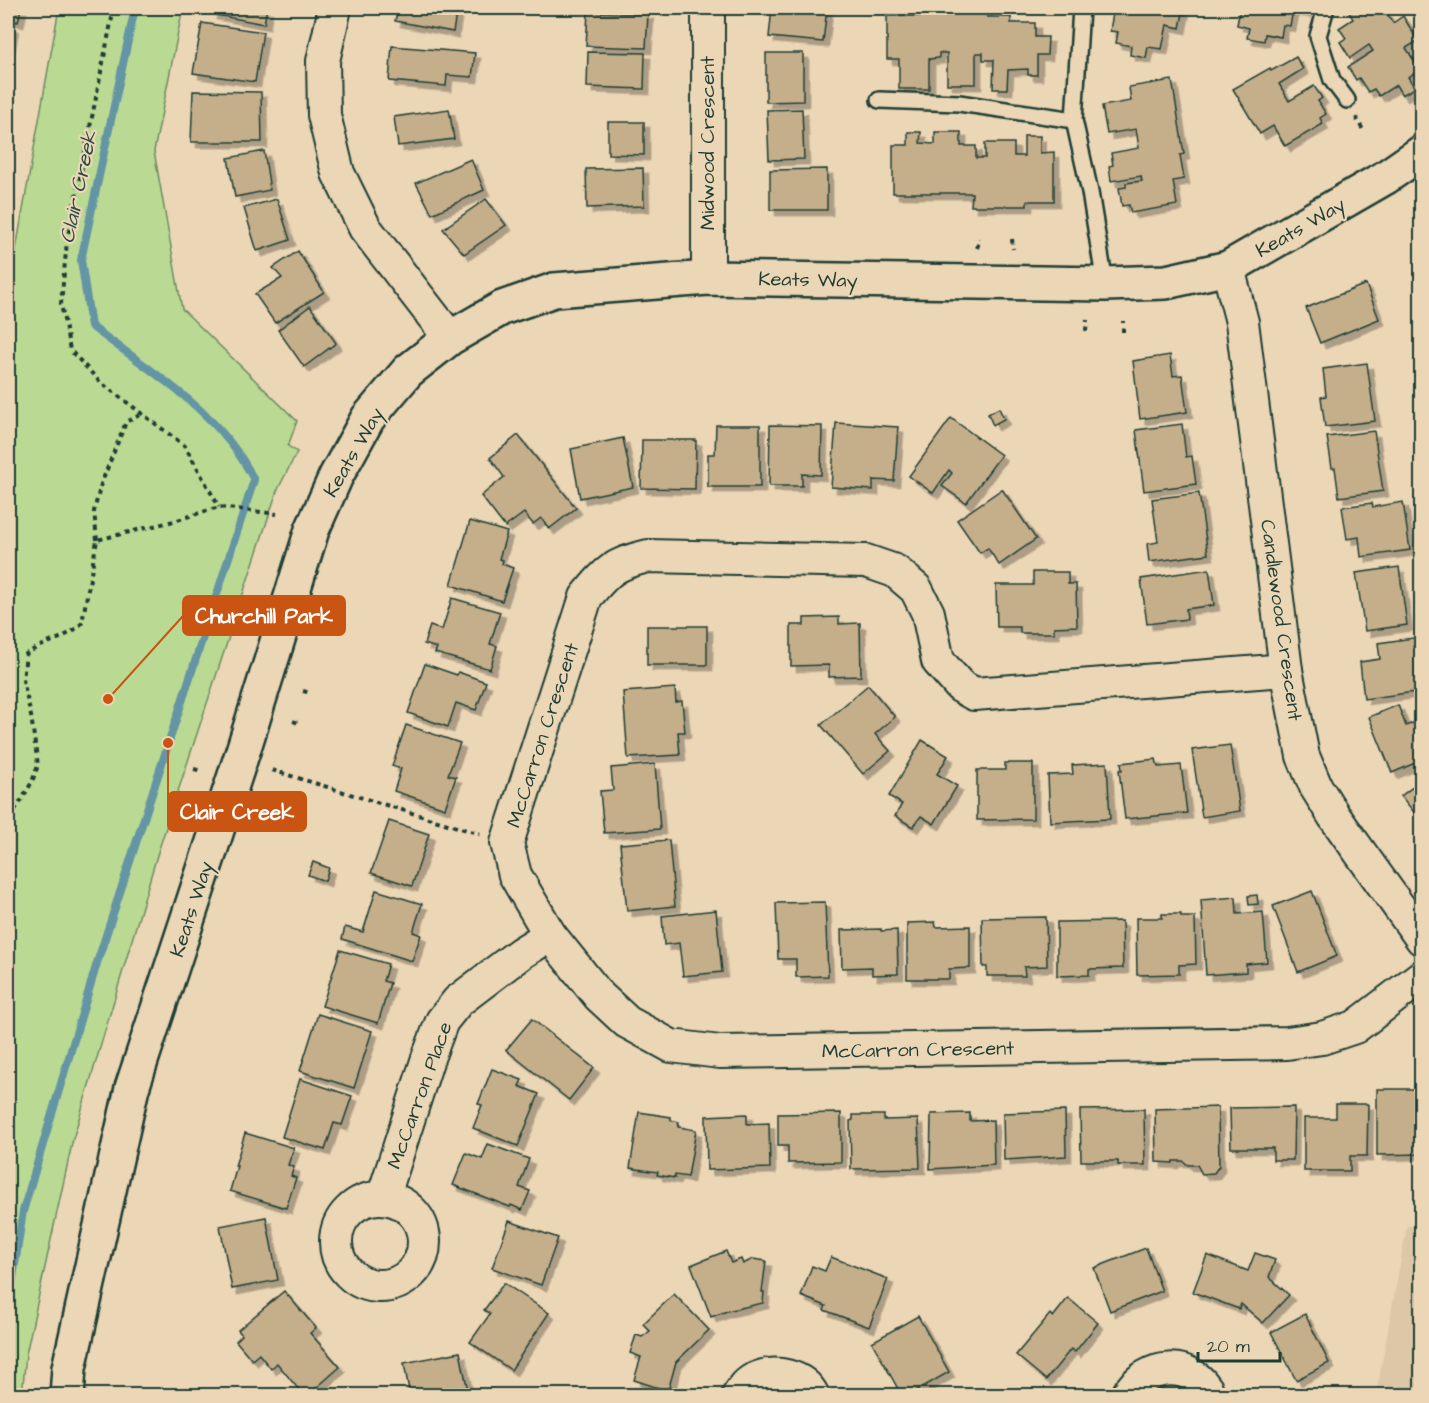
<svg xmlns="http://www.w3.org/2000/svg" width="1429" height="1403" viewBox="0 0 1429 1403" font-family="'Architects Daughter',sans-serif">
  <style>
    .built { fill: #dcc7a6 }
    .green { fill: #bad992; stroke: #6c8b63; stroke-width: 1.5 }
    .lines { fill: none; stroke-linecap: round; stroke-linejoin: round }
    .stream { stroke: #6395a5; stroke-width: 8 }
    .building { fill: #c5ae8a; stroke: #1f3d34; stroke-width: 1.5; filter: url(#shadow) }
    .lane-casing { stroke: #1f3d34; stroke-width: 20 }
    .street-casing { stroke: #1f3d34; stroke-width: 36 }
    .secondary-casing { stroke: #1f3d34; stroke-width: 38 }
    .path { stroke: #1f3d34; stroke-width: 4; stroke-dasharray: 4.5 4.5; stroke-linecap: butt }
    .lane { stroke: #ebd6b5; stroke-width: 15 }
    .street { stroke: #ebd6b5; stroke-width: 32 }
    .secondary { stroke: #ebd6b5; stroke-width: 33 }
    .labels { text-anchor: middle; stroke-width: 4.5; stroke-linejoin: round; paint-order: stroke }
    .street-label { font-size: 20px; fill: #1f3d34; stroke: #ebd6b5 }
    .water-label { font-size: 21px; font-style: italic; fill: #2a4c47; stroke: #ebd6b5 }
    .leader { fill: none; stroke: #ca5512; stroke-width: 2 }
    .callout-dot { fill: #ca5512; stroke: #ebd6b5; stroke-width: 2 }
    .callout { fill: #ca5512; stroke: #ca5512; stroke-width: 2 }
    .callout-label { font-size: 21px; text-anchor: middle; font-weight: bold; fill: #fff }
  </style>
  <defs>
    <filter id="shadow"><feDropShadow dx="5.5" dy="5.5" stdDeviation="0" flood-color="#0004"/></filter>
  </defs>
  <rect width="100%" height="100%" fill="#ebd6b5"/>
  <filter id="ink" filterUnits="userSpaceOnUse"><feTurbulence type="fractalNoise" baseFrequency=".0167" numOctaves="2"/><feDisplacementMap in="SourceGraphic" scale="12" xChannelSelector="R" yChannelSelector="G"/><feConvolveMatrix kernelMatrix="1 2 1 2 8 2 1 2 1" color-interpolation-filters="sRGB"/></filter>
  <g filter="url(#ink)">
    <polygon class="built" points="1407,1226 1421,1226 1421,1395 1376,1395"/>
    <polygon class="green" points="59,8 183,8 154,151 182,309 297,421 288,446 297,452 277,491 158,852 73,1139 26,1354 22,1395 8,1396 8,294"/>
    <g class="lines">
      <path class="stream" d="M8,1311L23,1211L97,963L254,480C220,411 150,371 91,326L81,260L135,8"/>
    </g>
    <g class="building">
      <polygon points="8,8 21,8 18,22 8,19"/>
      <polygon points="212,8 267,8 264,24 211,14"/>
      <polygon points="398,8 457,8 453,32 395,21"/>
      <polygon points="772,8 827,8 823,42 769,37"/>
      <polygon points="1109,8 1184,8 1180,28 1167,25 1162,49 1148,47 1146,58 1130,55 1131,46 1116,43 1118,32 1110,31 1113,13 1108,12"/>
      <polygon points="1240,8 1305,8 1305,12 1293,10 1290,26 1283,25 1281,37 1265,34 1264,41 1247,38 1249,28 1237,25"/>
      <polygon points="1355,8 1365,8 1367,10 1371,8 1383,8 1393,23 1403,16 1418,41 1406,48 1420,70 1408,77 1415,88 1402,95 1396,85 1379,96 1374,89 1368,92 1359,78 1356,80 1348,67 1373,51 1369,45 1350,58 1340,42 1346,38 1339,28 1353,19 1349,12"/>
      <polygon points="936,10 987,10 987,17 1011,17 1011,23 1035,23 1035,37 1048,37 1047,55 1037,55 1037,75 1028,75 1028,69 1008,70 1007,89 993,89 994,60 983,60 983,53 976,53 976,84 947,84 947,53 939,53 939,58 929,59 929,89 899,89 899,59 887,59 887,16 936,16"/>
      <polygon points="588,12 648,14 646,48 586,46"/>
      <polygon points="202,23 263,32 255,82 193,73"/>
      <polygon points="8,25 13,26 8,52"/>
      <polygon points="392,46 475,53 472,77 447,75 446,86 389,81"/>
      <polygon points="588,52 645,53 644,89 587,87"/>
      <polygon points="766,53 803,53 803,101 766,102"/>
      <polygon points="1296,57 1303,69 1279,84 1289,101 1314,86 1322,98 1318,101 1326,114 1320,118 1323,124 1285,146 1273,126 1260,134 1233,89 1270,68 1271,71"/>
      <polygon points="1172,80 1184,154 1180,155 1184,179 1173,181 1177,205 1131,213 1129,205 1122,206 1119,188 1126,187 1126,183 1142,181 1141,176 1111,181 1109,166 1113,165 1111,153 1139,148 1136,129 1107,134 1102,106 1131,101 1129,87"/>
      <polygon points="193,91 261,92 262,142 191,142"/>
      <polygon points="449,109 454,139 398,146 394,117"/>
      <polygon points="802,109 804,159 769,160 767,110"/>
      <polygon points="608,122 644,122 644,155 608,154"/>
      <polygon points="908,132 921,132 920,143 935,144 935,132 961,132 961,146 976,146 976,158 985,158 985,143 1014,143 1014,156 1024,156 1024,136 1040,136 1040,153 1054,152 1054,201 1027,201 1027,206 971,206 972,193 893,193 893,145 908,145"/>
      <polygon points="264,151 270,190 235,197 228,158"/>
      <polygon points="471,159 484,190 432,214 416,183"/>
      <polygon points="643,168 644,206 587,208 586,169"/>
      <polygon points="827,169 827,210 770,210 770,170"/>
      <polygon points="277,199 290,240 257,251 244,208"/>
      <polygon points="486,199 506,225 464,254 443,229"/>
      <polygon points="298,251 324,292 275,323 255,294 282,278 273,268"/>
      <polygon points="1366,284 1379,319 1320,343 1306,308"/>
      <polygon points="310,306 336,343 304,367 278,330"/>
      <polygon points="1170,355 1173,376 1182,375 1187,412 1140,419 1133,361"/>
      <polygon points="1367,363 1375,421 1325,427 1321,397 1326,396 1323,369"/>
      <polygon points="999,408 1004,419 993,425 988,414"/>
      <polygon points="951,418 1001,455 966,503 942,486 952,473 949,470 933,493 909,476"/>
      <polygon points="836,423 898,427 894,481 873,480 873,490 831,487"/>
      <polygon points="1182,424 1186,457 1192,456 1196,484 1144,491 1136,430"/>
      <polygon points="716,425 760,425 760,487 708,487 708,454 715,454"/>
      <polygon points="770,425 822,426 821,475 802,474 802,486 769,486"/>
      <polygon points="1374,431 1383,491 1339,497 1335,468 1332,468 1327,437"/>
      <polygon points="518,435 576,508 549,529 541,518 533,524 524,513 505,527 481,496 504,477 490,458"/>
      <polygon points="623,438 633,487 580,498 571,449"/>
      <polygon points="642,440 696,440 695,489 641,488"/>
      <polygon points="1002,489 1036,539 999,565 988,548 980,553 957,520"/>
      <polygon points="1199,493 1208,554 1149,562 1147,544 1158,542 1152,499"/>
      <polygon points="1403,502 1410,550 1361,557 1359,537 1347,539 1342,507 1372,503 1373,507"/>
      <polygon points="470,521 507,532 499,559 503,560 502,564 513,568 502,601 451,585"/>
      <polygon points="1399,567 1407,625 1365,631 1356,573"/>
      <polygon points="1209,569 1214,605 1186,609 1187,619 1147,624 1141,579"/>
      <polygon points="1033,572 1068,572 1068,584 1076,584 1077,626 1054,627 1054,633 1020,633 1020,627 997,627 996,585 1033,585"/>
      <polygon points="452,598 500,612 490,644 497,646 490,669 435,653 437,648 424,644 430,626 442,630"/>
      <polygon points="839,617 839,624 860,623 861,676 829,677 829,665 791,666 791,625 804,625 804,618"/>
      <rect x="647" y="626" width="60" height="39"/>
      <polygon points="1420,637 1422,691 1364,699 1360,662 1380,659 1378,643"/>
      <polygon points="425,664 457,675 458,672 486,682 476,710 456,703 448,727 408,713"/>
      <polygon points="868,685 895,717 875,734 890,751 863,774 821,725"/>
      <polygon points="675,688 676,702 682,701 685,732 678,732 680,755 628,758 623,692"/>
      <polygon points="1398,705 1406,726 1422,719 1422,760 1392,773 1369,717"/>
      <polygon points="406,725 460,743 448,775 456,777 445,808 394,791 401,769 392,766"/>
      <polygon points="922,740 948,756 937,774 957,786 934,824 921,816 913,827 895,816 902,804 889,796"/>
      <polygon points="1230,745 1240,811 1202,817 1192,750"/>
      <polygon points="1156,759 1158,767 1181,765 1187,813 1125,819 1119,770 1122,770 1121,763"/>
      <polygon points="1005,763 1033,763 1033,819 977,820 977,770 1005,770"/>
      <polygon points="1107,763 1110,819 1050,822 1048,775 1073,774 1072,765"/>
      <polygon points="655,764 660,829 604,833 600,791 613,790 611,768"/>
      <polygon points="1422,780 1422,821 1421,821 1401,796"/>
      <polygon points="389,821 429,834 412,886 371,873"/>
      <polygon points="669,840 675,906 627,911 620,844"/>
      <polygon points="313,862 329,868 325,881 308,875"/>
      <polygon points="376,890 422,904 413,932 421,935 412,961 342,939 345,927 363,932"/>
      <polygon points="1312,891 1337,956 1298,972 1273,906"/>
      <polygon points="1257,895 1258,904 1249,905 1248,896"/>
      <polygon points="1236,897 1237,914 1263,912 1267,962 1246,964 1246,972 1206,975 1201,900"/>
      <polygon points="825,902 828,976 796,977 796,959 778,959 776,903"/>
      <polygon points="716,910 722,972 683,976 679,943 664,945 662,916"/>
      <polygon points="1162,914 1181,914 1181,917 1195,917 1196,964 1179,965 1179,974 1137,975 1136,918 1162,918"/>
      <polygon points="1046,917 1047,966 1024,967 1025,976 987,976 987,967 983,967 982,918"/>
      <polygon points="1122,921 1123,968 1089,969 1089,975 1057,976 1057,922"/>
      <polygon points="935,922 936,927 970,926 970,968 949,969 949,979 907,979 907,923"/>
      <polygon points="881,929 881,931 897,930 898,974 872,975 872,967 842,968 841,930"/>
      <polygon points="340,950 388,964 383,981 390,983 378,1023 322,1006"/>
      <polygon points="318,1014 372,1031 354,1088 300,1071"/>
      <polygon points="532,1019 594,1068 569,1100 506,1050"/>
      <polygon points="492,1069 522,1080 519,1086 539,1094 518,1146 473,1128 482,1105 478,1104"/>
      <polygon points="300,1079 352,1096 342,1125 334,1123 325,1150 282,1137"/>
      <polygon points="1377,1089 1416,1089 1416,1101 1422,1101 1422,1154 1377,1155"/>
      <polygon points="1336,1104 1368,1104 1367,1156 1350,1156 1350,1171 1304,1171 1304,1118 1336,1118"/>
      <polygon points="1218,1107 1219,1166 1214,1173 1202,1174 1197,1165 1188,1165 1183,1161 1173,1161 1173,1163 1156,1162 1155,1109"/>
      <polygon points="1294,1107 1293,1160 1273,1160 1273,1148 1231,1148 1230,1108"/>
      <polygon points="1144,1109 1145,1165 1118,1165 1118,1161 1081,1161 1080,1110"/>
      <polygon points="1065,1111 1066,1156 1004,1160 1003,1113"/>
      <polygon points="639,1112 671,1117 671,1120 679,1122 678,1127 696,1130 688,1177 675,1175 675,1178 657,1175 658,1172 630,1168"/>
      <polygon points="841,1113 841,1162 788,1163 788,1146 778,1146 778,1114"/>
      <polygon points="970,1113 970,1121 993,1120 994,1165 930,1169 931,1114"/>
      <polygon points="747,1114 747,1124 769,1123 770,1168 707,1170 706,1116"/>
      <polygon points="853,1115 884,1115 884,1120 918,1119 920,1168 851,1169 850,1121 853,1120"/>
      <polygon points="245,1133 294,1148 288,1165 294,1167 291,1176 296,1178 286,1208 230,1191 237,1166 235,1166"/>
      <polygon points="488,1144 529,1159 519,1187 530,1191 522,1210 511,1205 510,1207 453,1185 466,1153 482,1159"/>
      <polygon points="266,1217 278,1280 232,1289 220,1226"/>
      <polygon points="509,1221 558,1238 541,1285 492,1268"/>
      <polygon points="1146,1248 1162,1291 1110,1311 1094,1268"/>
      <polygon points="726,1251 731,1263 741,1259 743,1264 753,1259 766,1261 762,1292 764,1292 763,1303 727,1311 711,1317 691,1265"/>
      <polygon points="1255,1253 1275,1260 1269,1277 1289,1295 1263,1323 1241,1304 1239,1309 1193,1292 1207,1255 1248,1271"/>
      <polygon points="831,1257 888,1279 869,1327 824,1310 826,1306 801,1296 812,1266 825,1271"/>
      <polygon points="504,1283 549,1313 511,1370 470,1342 490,1314 484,1310"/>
      <polygon points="284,1291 316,1328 310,1333 340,1367 307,1396 304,1396 277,1363 271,1369 259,1354 252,1360 236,1341 242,1335 238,1330"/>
      <polygon points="674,1294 709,1330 676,1362 668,1391 634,1380 641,1357 630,1353 636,1335 642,1337 650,1331 643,1324"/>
      <polygon points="1068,1298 1098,1323 1075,1352 1071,1349 1046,1380 1016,1355 1050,1314 1053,1317"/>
      <polygon points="1305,1314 1329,1363 1296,1380 1271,1332"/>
      <polygon points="918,1316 949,1372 907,1396 902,1396 872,1342"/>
      <polygon points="460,1352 469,1396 410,1396 404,1363"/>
      <polygon points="1011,1392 1055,1395 1011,1396"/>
    </g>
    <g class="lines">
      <g class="lane-casing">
        <g id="lane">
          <polyline points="1326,8 1318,36 1332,80 1347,100"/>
          <polyline points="879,100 959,103 1074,120 1090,192 1105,284"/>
          <polyline points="1074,120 1081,8"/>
        </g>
      </g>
      <g class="street-casing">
        <g id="street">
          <polyline points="335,8 323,61 324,115 338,173 365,228 450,338"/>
          <polyline points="708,8 708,278"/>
          <polyline points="1228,268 1242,322 1286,670 1303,756 1316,787 1334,816 1422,939"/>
          <path d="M1286,670L974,694L960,686L938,661L928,613L916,589L895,571L866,561L648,556C614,564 608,570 586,597L507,843L515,875L550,935L599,996L627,1022L671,1046L720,1052L1287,1043L1322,1038L1355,1027L1422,976"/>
          <circle cx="380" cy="1242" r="44"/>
          <polyline points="383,1198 428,1058 442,1021 458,1001 521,953 550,935"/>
          <path d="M738,1396C743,1389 747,1382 755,1379C774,1370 803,1375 813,1396"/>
          <path d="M1127,1396C1145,1363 1193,1358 1210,1396"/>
        </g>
      </g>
      <g class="secondary-casing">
        <polyline id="secondary" points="67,1396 69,1368 132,1088 243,751 312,530 336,476 368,418 408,371 450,338 502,308 554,290 708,278 1105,284 1166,282 1228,268 1386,177 1422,152"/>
      </g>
      <g class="path">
        <polyline points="114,8 67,241 61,304 70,350 100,382 185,446 219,507"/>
        <polyline points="1356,117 1364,132"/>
        <polyline points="1012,239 1013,249"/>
        <polyline points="977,248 980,239"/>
        <polyline points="1086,331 1087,320"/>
        <polyline points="1123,332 1123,321"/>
        <polyline points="97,540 94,511 101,484 126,422 144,413"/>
        <polyline points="303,691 311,693"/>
        <polyline points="293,721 301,724"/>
        <polyline points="194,769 202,771"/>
        <polyline points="272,770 480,834"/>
        <polyline points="185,799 193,801"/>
        <path d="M8,817L18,806L32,782L38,765L31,716L23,680L26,654C44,642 67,639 82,623L97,540L174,521L219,507L277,514"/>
      </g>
      <use href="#lane" class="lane"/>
      <use href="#street" class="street"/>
      <use href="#secondary" class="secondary"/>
    </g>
  </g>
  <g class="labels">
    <g class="street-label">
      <text transform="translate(707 143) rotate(-90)" y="7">Midwood Crescent</text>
      <text transform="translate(1300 227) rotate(-30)" y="7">Keats Way</text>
      <text transform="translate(808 279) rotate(1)" y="7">Keats Way</text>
      <text transform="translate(353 452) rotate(-60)" y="7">Keats Way</text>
      <text transform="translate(1282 620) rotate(82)" y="7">Candlewood Crescent</text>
      <text transform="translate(542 735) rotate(-72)" y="7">McCarron Crescent</text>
      <text transform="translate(191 909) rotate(-72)" y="7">Keats Way</text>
      <text transform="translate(918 1049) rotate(-1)" y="7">McCarron Crescent</text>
      <text transform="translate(419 1095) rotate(-70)" y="7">McCarron Place</text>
    </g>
    <g class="water-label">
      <text transform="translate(78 187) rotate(-78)" y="7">Clair Creek</text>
    </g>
  </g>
  <path class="leader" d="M108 699L183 616M168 743L168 812"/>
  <g class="callout-dot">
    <circle cx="108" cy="699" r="6"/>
    <circle cx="168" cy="743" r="6"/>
  </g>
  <g class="callout">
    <rect x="183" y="596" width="162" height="39" rx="6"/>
    <rect x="168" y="792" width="138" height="39" rx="6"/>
  </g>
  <g class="callout-label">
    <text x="264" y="623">Churchill Park</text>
    <text x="237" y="819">Clair Creek</text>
  </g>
  <rect width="1429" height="1403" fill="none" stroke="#ebd6b5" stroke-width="30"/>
  <rect x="15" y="15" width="1399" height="1373" fill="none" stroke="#1f3d34" stroke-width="2" filter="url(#ink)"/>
  <path d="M1198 1352v9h82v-9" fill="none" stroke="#1f3d34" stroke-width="3"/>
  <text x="1207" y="1352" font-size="18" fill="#1f3d34" stroke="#ebd6b5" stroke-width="4.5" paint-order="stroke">20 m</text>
</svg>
